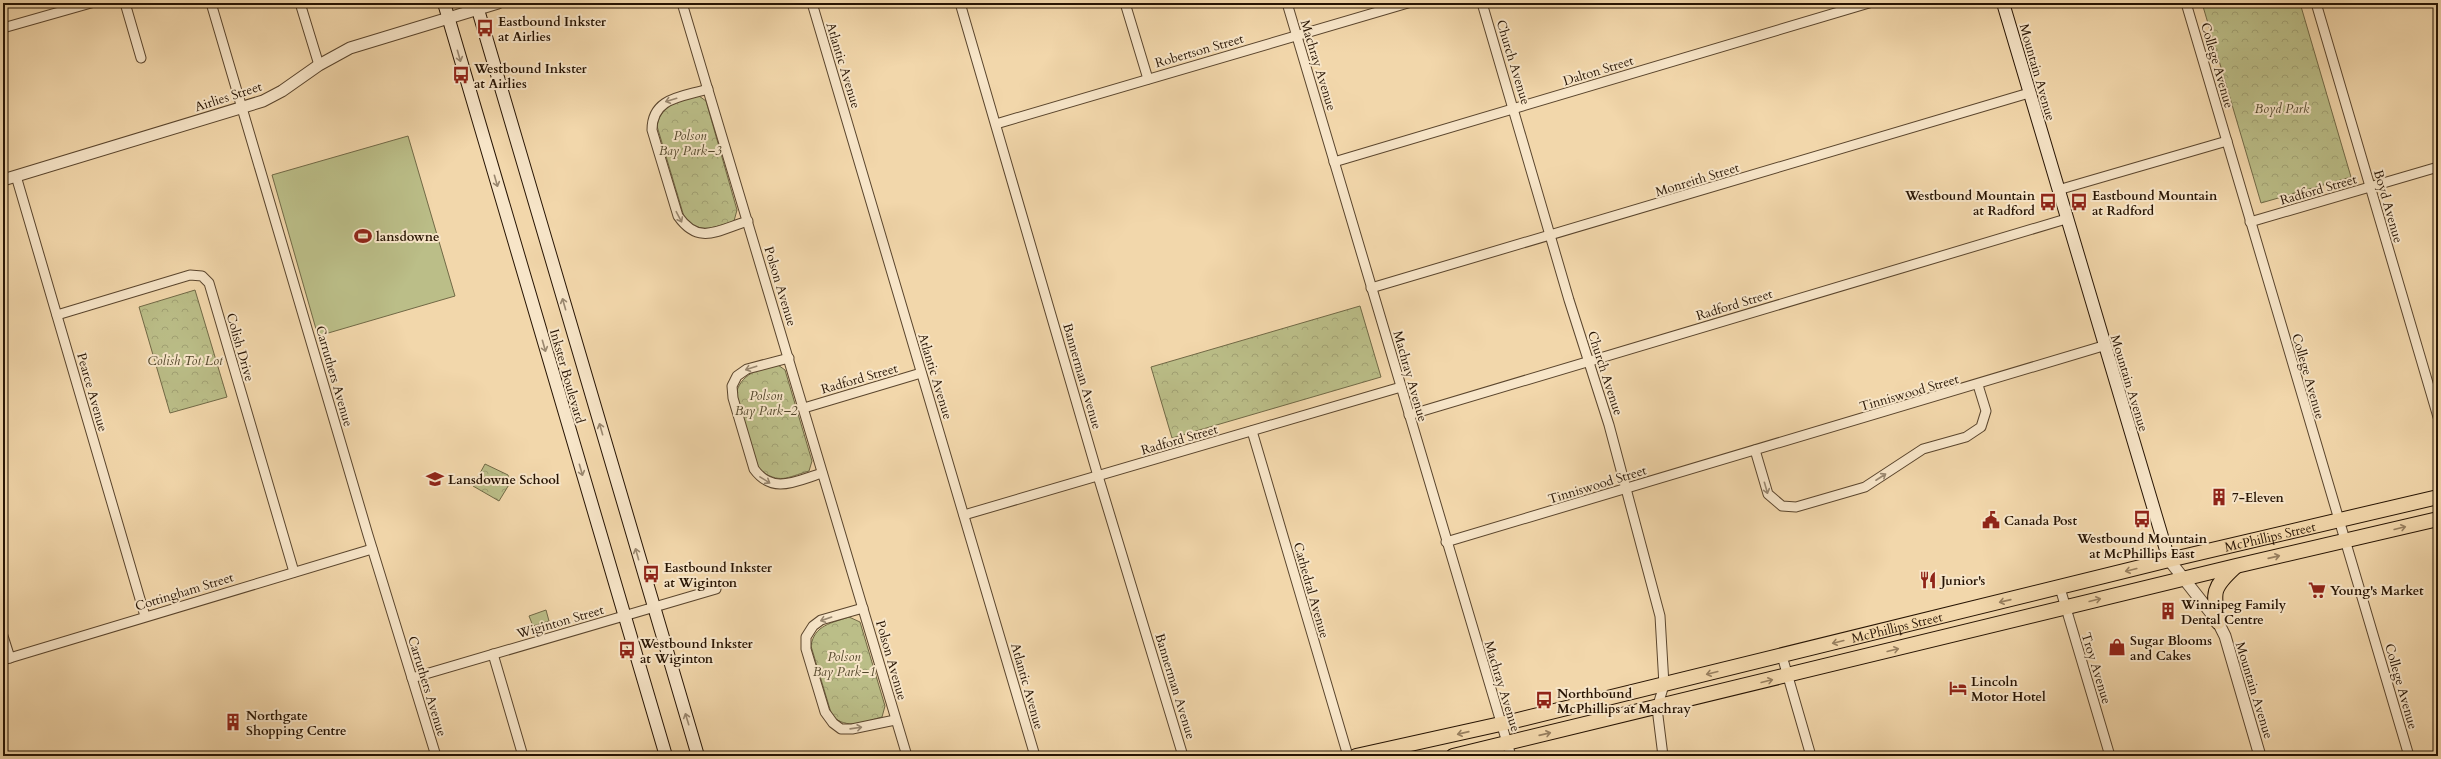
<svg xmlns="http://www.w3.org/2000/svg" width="2441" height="759" viewBox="0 0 2441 759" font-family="Cardo,serif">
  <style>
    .green { fill: #bbbe88; stroke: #716946 }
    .park { fill: url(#park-crowns); stroke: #716946 }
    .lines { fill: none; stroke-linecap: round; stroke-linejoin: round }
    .minor-casing { stroke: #5a452d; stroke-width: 11 }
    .tertiary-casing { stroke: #5a452d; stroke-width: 13 }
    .secondary-casing { stroke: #271403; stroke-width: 14 }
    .primary-casing { stroke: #271403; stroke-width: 16 }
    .minor { stroke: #f7e5c8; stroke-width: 9 }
    .tertiary { stroke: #f7e5c8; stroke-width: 11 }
    .secondary { stroke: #f7e5c8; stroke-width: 12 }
    .primary { stroke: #f2d7ab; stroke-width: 14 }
    .oneway { stroke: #99876f }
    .oneway2 { stroke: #977f5f }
    .labels { text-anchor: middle; stroke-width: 4; stroke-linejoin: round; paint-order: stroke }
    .poi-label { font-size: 13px; font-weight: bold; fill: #271403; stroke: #f7e5c8; text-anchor: start }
    .street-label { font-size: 13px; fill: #271403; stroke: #f7e5c8 }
    .park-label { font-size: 13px; font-style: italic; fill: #53472b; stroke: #f7e5c8 }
  </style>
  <defs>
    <pattern id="park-crowns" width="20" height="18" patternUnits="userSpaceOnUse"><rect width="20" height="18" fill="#bbbe88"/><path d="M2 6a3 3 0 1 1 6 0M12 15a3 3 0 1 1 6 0" fill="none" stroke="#a1a274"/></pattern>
  </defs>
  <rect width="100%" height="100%" fill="#f2d7ab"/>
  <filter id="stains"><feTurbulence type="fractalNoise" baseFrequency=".005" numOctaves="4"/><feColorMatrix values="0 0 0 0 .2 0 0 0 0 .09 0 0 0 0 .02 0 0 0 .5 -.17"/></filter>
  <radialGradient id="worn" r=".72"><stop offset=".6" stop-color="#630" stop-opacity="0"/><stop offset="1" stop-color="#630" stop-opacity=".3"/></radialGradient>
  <g class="green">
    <polygon points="408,136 455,296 318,336 272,175"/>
    <polygon points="546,610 549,621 533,626 529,616"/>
  </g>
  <g class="park">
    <polygon points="2202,3 2300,3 2351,177 2261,203"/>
    <path d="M699,96L706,101L737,210L734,221C715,227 702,234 685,220L657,126C660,106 681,98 699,96Z"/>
    <polygon points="195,290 227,397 170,413 139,307"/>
    <polygon points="1360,306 1381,377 1172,438 1151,367"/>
    <path d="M778,365L785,370L812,461L809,471C785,478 781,484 759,470L736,395C739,375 760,367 778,365Z"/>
    <polygon points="485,464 508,475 510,483 499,501 473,486"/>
    <path d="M849,617L860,622L885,706L882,717C863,722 848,730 832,716L811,646C814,625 832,623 849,617Z"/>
  </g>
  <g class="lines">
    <g class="minor-casing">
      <g id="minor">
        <polyline points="125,3 141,58"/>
        <polyline points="211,3 368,535 436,756"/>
        <polyline points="300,3 319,65"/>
        <polyline points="682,3 907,756"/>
        <polyline points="812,3 1035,756"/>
        <polyline points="960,3 1098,476 1183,756"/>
        <polyline points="1125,3 1148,79"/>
        <polyline points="1287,3 1511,756"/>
        <polyline points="1482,3 1569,300 1609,425 1660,616 1664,685 1657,708 1663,756"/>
        <polyline points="2186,3 2409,756"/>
        <polyline points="2316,3 2438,417"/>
        <polyline points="3,28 91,3"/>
        <path d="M708,89C683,97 652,97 652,130L678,216C699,246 718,230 748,221"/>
        <polyline points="996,124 1408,3"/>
        <polyline points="1334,162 1869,3"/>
        <polyline points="16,176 145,616"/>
        <polyline points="2058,190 2227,141"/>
        <polyline points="2250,222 2438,167"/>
        <polyline points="1371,288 2029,93"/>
        <polyline points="57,315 190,275 202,276 209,283 294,572"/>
        <path d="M789,358L747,369L737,376L732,386L733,398L754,469C773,495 796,481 822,473"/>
        <polyline points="804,408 921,373"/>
        <polyline points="1409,415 2066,219"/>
        <polyline points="1252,431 1348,756"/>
        <polyline points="1755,450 1768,494 1782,506 1796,507 1865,487 1923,449 1966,437 1981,427 1986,411 1978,385"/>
        <polyline points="964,515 1401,387"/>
        <polyline points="1446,542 2103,346"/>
        <polyline points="2060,588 2110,756"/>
        <polyline points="863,608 821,620 813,626 806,637 806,649 825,712 833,723 841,729 852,729 895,720"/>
        <polyline points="3,636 10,658"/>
        <polyline points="493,654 523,756"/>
        <polyline points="1782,656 1811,756"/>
        <polyline points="3,660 372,549"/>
        <polyline points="412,678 716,589"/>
      </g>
    </g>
    <g class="tertiary-casing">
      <g id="tertiary">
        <polyline points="3,180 263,101 282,91 319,65 350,48 498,3"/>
        <polyline points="2169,560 2218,622 2225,636 2260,756"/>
      </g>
    </g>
    <g class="secondary-casing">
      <g id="secondary">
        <polyline points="444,3 666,756"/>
        <polyline points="476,3 698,756"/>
        <polyline points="2003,3 2169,560"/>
      </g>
    </g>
    <g class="primary-casing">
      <g id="primary">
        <path d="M2218,622C2213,592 2212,588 2235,567"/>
        <path id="s1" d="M1356,756L1514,721L2169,560L2438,497"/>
        <polyline points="1453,756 2236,566 2438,519"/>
      </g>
    </g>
    <use href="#minor" class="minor"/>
    <use href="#tertiary" class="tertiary"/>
    <use href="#secondary" class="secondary"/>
    <use href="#primary" class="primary"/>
  </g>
  <defs><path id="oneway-shaft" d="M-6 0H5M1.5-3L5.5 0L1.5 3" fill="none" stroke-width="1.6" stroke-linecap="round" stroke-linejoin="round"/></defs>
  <g class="oneway">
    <use href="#oneway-shaft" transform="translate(459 56) rotate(74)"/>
    <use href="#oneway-shaft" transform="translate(671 100) rotate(163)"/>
    <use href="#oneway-shaft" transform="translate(496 181) rotate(74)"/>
    <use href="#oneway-shaft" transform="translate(679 217) rotate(62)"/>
    <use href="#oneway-shaft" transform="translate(564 304) rotate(-106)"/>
    <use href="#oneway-shaft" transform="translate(544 346) rotate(74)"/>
    <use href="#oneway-shaft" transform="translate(751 368) rotate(162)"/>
    <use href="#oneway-shaft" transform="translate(601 429) rotate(-106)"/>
    <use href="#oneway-shaft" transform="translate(581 470) rotate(74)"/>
    <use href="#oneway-shaft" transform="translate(1881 477) rotate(-33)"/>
    <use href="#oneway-shaft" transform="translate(765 480) rotate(32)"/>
    <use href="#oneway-shaft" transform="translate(1766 488) rotate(74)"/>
    <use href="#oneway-shaft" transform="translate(637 554) rotate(-106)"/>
    <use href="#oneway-shaft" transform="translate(826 619) rotate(161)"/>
    <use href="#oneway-shaft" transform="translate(687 719) rotate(-107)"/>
    <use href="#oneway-shaft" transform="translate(856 728) rotate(-8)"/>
  </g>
  <g class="oneway2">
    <use href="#oneway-shaft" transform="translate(2400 528) rotate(-14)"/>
    <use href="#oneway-shaft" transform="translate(2274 557) rotate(-13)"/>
    <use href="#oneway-shaft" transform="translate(2131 570) rotate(166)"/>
    <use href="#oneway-shaft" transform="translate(2095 600) rotate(-14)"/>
    <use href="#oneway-shaft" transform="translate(2005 601) rotate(167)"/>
    <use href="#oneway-shaft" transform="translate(1838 642) rotate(166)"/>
    <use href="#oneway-shaft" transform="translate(1893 650) rotate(-14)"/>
    <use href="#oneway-shaft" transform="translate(1712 673) rotate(166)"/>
    <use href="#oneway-shaft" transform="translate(1767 681) rotate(-14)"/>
    <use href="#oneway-shaft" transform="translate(1463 733) rotate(167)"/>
    <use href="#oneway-shaft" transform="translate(1545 734) rotate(-13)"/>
  </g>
  <defs>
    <g id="bus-bare" transform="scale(1.38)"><path d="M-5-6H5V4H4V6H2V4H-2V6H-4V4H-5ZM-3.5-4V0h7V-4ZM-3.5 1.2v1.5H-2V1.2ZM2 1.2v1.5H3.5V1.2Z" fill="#8f2418" stroke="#f7e5c8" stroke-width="2.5" paint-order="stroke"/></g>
    <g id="stadium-bare" transform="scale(1.38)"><path d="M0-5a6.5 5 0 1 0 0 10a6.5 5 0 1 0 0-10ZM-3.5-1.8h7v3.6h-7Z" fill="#8f2418" stroke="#f7e5c8" stroke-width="2.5" paint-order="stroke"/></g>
    <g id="school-bare" transform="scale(1.38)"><path d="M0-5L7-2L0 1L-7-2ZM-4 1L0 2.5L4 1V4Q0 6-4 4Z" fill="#8f2418" stroke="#f7e5c8" stroke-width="2.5" paint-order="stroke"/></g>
    <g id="building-bare" transform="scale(1.38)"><path d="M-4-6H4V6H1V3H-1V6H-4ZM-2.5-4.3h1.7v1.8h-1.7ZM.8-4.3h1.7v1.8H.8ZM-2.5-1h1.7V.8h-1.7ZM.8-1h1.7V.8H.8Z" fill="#8f2418" stroke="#f7e5c8" stroke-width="2.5" paint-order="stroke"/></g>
    <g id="civic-bare" transform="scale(1.38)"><path d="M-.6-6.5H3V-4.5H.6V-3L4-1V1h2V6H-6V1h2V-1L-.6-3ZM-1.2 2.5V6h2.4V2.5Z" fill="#8f2418" stroke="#f7e5c8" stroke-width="2.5" paint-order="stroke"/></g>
    <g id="restaurant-bare" transform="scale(1.38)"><path d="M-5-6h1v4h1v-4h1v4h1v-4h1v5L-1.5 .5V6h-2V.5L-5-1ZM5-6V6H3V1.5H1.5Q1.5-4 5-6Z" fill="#8f2418" stroke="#f7e5c8" stroke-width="2.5" paint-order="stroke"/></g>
    <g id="supermarket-bare" transform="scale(1.38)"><path d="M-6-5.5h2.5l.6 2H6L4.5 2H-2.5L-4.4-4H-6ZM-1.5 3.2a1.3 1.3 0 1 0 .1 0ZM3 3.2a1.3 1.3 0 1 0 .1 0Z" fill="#8f2418" stroke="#f7e5c8" stroke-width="2.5" paint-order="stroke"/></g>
    <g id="shop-bare" transform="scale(1.38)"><path d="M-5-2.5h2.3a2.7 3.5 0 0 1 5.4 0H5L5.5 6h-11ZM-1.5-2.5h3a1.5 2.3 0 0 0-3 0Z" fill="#8f2418" stroke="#f7e5c8" stroke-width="2.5" paint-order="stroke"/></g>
    <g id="hotel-bare" transform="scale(1.38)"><path d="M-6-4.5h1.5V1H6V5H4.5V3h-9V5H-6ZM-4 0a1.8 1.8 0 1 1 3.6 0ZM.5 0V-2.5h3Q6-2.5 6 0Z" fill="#8f2418" stroke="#f7e5c8" stroke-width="2.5" paint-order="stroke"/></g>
  </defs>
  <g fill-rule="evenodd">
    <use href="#bus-bare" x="485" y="28"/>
    <use href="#bus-bare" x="461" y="75"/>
    <use href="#bus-bare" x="2048" y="202"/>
    <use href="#bus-bare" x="2079" y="202"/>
    <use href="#stadium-bare" x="363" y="236"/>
    <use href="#school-bare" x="435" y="479"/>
    <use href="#building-bare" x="2219" y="497"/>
    <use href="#bus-bare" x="2142" y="519"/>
    <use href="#civic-bare" x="1991" y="520"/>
    <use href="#bus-bare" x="651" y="574"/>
    <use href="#restaurant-bare" x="1928" y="580"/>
    <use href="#supermarket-bare" x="2317" y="590"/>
    <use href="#building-bare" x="2168" y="611"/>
    <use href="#shop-bare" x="2117" y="647"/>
    <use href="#bus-bare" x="627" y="650"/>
    <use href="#hotel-bare" x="1958" y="688"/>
    <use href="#bus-bare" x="1544" y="700"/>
    <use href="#building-bare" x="233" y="722"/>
  </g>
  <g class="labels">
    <g class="poi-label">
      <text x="498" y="26">Eastbound Inkster<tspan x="498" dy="15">at Airlies</tspan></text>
      <text x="474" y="73">Westbound Inkster<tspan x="474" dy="15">at Airlies</tspan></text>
      <text x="2035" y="200" text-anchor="end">Westbound Mountain<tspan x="2035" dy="15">at Radford</tspan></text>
      <text x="2092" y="200">Eastbound Mountain<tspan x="2092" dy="15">at Radford</tspan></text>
      <text x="376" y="241">lansdowne</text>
      <text x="448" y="484">Lansdowne School</text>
      <text x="2232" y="502">7-Eleven</text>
      <text x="2004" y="525">Canada Post</text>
      <text x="2142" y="543" text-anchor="middle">Westbound Mountain<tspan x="2142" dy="15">at McPhillips East</tspan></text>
      <text x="664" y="572">Eastbound Inkster<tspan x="664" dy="15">at Wiginton</tspan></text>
      <text x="1941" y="585">Junior's</text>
      <text x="2330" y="595">Young's Market</text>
      <text x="2181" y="609">Winnipeg Family<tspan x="2181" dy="15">Dental Centre</tspan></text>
      <text x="2130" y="645">Sugar Blooms<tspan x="2130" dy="15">and Cakes</tspan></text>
      <text x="640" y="648">Westbound Inkster<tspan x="640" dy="15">at Wiginton</tspan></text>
      <text x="1971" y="686">Lincoln<tspan x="1971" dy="15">Motor Hotel</tspan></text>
      <text x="1557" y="698">Northbound<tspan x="1557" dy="15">McPhillips at Machray</tspan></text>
      <text x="246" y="720">Northgate<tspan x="246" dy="15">Shopping Centre</tspan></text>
    </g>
    <g class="street-label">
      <text transform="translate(1199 50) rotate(-16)" y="5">Robertson Street</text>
      <text transform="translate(1514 62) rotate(73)" y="5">Church Avenue</text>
      <text transform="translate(844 65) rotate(73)" y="5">Atlantic Avenue</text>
      <text transform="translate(1319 65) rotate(73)" y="5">Machray Avenue</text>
      <text transform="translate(2218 65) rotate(74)" y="5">College Avenue</text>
      <text transform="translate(1598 70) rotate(-17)" y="5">Dalton Street</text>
      <text transform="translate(2038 72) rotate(74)" y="5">Mountain Avenue</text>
      <text transform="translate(228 96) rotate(-18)" y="5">Airlies Street</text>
      <text transform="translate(1697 179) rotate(-17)" y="5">Monreith Street</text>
      <text transform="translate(2318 189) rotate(-16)" y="5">Radford Street</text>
      <text transform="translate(2389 206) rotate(74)" y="5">Boyd Avenue</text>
      <text transform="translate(781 286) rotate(73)" y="5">Polson Avenue</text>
      <text transform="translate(1734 304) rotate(-17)" y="5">Radford Street</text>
      <text transform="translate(241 347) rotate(74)" y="5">Colish Drive</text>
      <text transform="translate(1606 373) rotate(72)" y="5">Church Avenue</text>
      <text transform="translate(335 376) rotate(74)" y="5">Carruthers Avenue</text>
      <text transform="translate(568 376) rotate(74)" y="5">Inkster Boulevard</text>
      <text transform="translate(936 376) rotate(73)" y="5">Atlantic Avenue</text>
      <text transform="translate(1083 376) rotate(74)" y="5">Bannerman Avenue</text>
      <text transform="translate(1411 376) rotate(74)" y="5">Machray Avenue</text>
      <text transform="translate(2309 376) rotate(74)" y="5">College Avenue</text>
      <text transform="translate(859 378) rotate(-16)" y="5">Radford Street</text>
      <text transform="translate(2130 383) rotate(73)" y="5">Mountain Avenue</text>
      <text transform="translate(93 392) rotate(74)" y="5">Pearce Avenue</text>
      <text transform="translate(1909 392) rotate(-16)" y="5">Tinniswood Street</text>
      <text transform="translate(1179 439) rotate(-16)" y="5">Radford Street</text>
      <text transform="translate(1597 484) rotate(-17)" y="5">Tinniswood Street</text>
      <text dy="5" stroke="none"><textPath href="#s1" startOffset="940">McPhillips Street</textPath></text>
      <text transform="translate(1312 590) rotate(74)" y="5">Cathedral Avenue</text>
      <text transform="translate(184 591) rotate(-17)" y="5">Cottingham Street</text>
      <text transform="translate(560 621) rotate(-16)" y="5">Wiginton Street</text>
      <text dy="5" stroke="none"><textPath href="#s1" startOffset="556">McPhillips Street</textPath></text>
      <text transform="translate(892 660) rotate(74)" y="5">Polson Avenue</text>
      <text transform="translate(2097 668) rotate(73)" y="5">Troy Avenue</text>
      <text transform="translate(428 686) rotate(73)" y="5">Carruthers Avenue</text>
      <text transform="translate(1028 686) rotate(74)" y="5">Atlantic Avenue</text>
      <text transform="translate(1176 686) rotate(73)" y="5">Bannerman Avenue</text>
      <text transform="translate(1503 686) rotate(73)" y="5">Machray Avenue</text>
      <text transform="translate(2402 686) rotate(74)" y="5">College Avenue</text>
      <text transform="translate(2255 690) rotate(73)" y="5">Mountain Avenue</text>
    </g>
    <g class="park-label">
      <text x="2282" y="113">Boyd Park</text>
      <text x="690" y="140">Polson<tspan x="690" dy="15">Bay Park–3</tspan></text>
      <text x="185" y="365">Colish Tot Lot</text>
      <text x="766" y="400">Polson<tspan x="766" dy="15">Bay Park–2</tspan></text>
      <text x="844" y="661">Polson<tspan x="844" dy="15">Bay Park–1</tspan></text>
    </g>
  </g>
  <rect width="2441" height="759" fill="none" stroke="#f2d7ab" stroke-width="16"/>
  <rect x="4" y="4" width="2433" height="751" fill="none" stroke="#271403" stroke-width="2"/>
  <rect x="8" y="8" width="2425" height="743" fill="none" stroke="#271403"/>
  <rect width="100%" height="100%" filter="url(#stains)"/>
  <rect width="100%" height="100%" fill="url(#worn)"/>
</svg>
